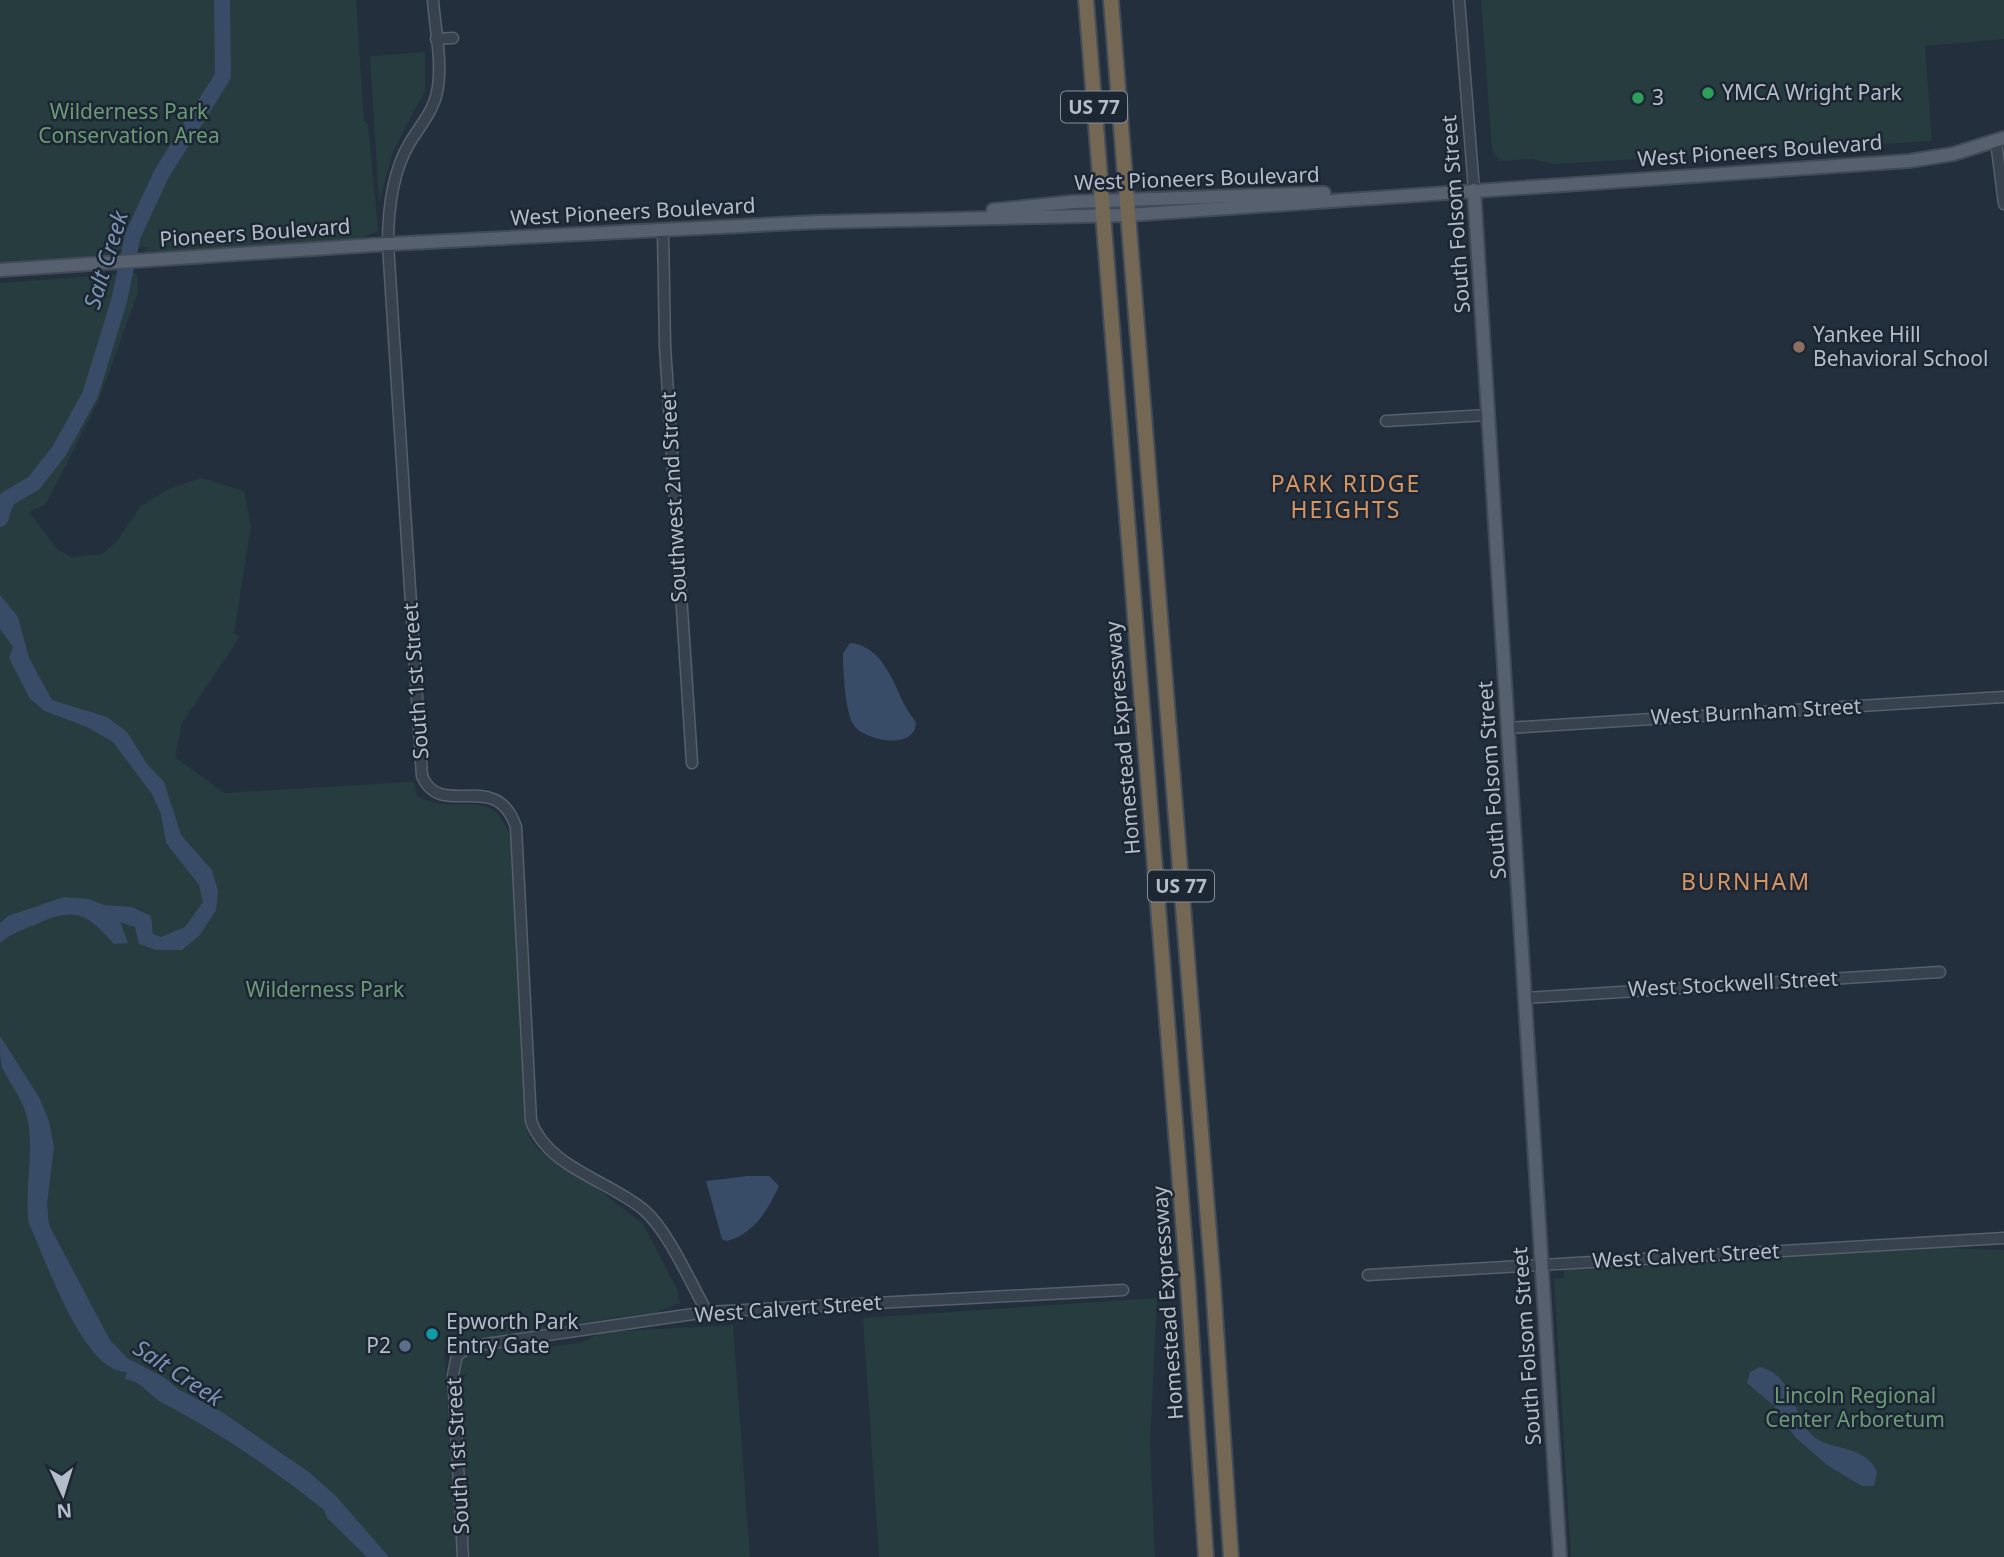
<svg xmlns="http://www.w3.org/2000/svg" width="2004" height="1557" viewBox="0 0 2004 1557" font-family="'Noto Sans',sans-serif">
  <style>
    .green { fill: #263c3f }
    .water { fill: #394c67 }
    .lines { fill: none; stroke-linecap: round; stroke-linejoin: round }
    .river { stroke: #394c67; stroke-width: 16 }
    .minor-casing { stroke: #565f6c; stroke-width: 13 }
    .major-casing { stroke: #414a57; stroke-width: 16 }
    .highway-casing { stroke: #434c59; stroke-width: 18 }
    .minor { stroke: #38414e; stroke-width: 10 }
    .major { stroke: #56606e; stroke-width: 12 }
    .highway { stroke: #746855; stroke-width: 14 }
    .leisure-dot { fill: #2e9e5b; stroke: #1d2633; stroke-width: 2.5 }
    .education-dot { fill: #8d6e63; stroke: #1d2633; stroke-width: 2.5 }
    .culture-dot { fill: #0f9aa8; stroke: #1d2633; stroke-width: 2.5 }
    .service-dot { fill: #5c6f8a; stroke: #1d2633; stroke-width: 2.5 }
    .labels { text-anchor: middle; stroke-width: 5; stroke-linejoin: round; paint-order: stroke }
    .shield { fill: #1d2633; stroke: #878f9c; stroke-width: 2 }
    .shield-label { font-size: 19px; font-weight: bold; fill: #b4bcc9 }
    .poi-label { font-size: 21px; fill: #b4bcc9; stroke: #1d2633; text-anchor: start }
    .park-label { font-size: 21px; fill: #6b9a76; stroke: #1d2633 }
    .street-label { font-size: 21px; fill: #b4bcc9; stroke: #1d2633 }
    .water-label { font-size: 23px; font-style: italic; fill: #7c92b1; stroke: #1d2633 }
    .neighbourhood-label { font-size: 23px; letter-spacing: 2px; fill: #d59563; stroke: #1d2633 }
  </style>
  <rect width="100%" height="100%" fill="#242f3e"/>
  <g class="green">
    <polygon points="0,0 356,0 364,121 368,125 378,231 353,241 145,252 147,247 119,249 117,254 0,263"/>
    <polygon points="1481,0 2004,0 2004,39 1925,46 1932,141 1555,164 1532,159 1499,161 1492,149"/>
    <polygon points="425,52 425,91 393,151 379,203 370,56"/>
    <path d="M137,273L138,292L99,400L46,504L29,512L58,550L71,557L102,554L116,542L141,506L168,489L201,478L244,491L251,526L234,633L240,637L182,723L175,757L224,793L409,782L414,783L417,796C463,820 493,779 513,844L525,1123L530,1139L541,1152L577,1173L643,1224L677,1289L680,1303L655,1313L561,1325L509,1352L580,1343L603,1332L733,1325L750,1557H470L460,1401L464,1399L462,1380L468,1373L458,1377L456,1343L444,1349L457,1557H0V283Z"/>
    <polygon points="1944,1248 2004,1250 2004,1557 1571,1557 1554,1279 1564,1278 1564,1270"/>
    <polygon points="1157,1298 1150,1442 1155,1557 879,1557 863,1318"/>
  </g>
  <g class="water">
    <path d="M0,595L18,617L29,658L52,700L107,717L127,732L147,764L164,782L181,835L212,870L218,891L216,910L200,935L182,950H156L139,944L135,927L120,922L128,943L114,944C89,915 75,906 39,923C25,929 13,932 0,943V923L8,916L64,897L89,899L104,905L132,907L151,916L153,934L161,937L185,927L203,902L199,885L166,843L161,814L152,794L113,742L87,727L45,711L30,699L9,658L13,647L0,629Z"/>
    <path d="M850,643C881,645 893,681 904,704C907,711 913,717 916,723C915,751 863,741 853,724C845,711 843,669 843,653Z"/>
    <path d="M0,1036L39,1097L49,1121L54,1147L47,1204L49,1225L110,1340L127,1358L165,1378L178,1389L222,1412L310,1473L336,1496L389,1557H367L327,1518L324,1510C270,1467 221,1434 161,1402C148,1394 141,1381 125,1379L127,1372C83,1373 46,1259 29,1224C24,1190 34,1156 28,1121C24,1101 11,1085 2,1068C0,1060 0,1045 0,1036Z"/>
    <path d="M748,1176H769L779,1186C767,1211 755,1233 727,1241L722,1239L706,1181Z"/>
    <path d="M1760,1367C1794,1375 1792,1415 1812,1435C1829,1452 1865,1443 1877,1472L1874,1486H1862L1827,1465L1795,1437L1774,1406L1747,1383L1750,1372Z"/>
  </g>
  <g class="lines">
    <polyline class="river" points="0,519 7,499 34,483 59,451 90,395 119,301 133,235 162,173 223,76 222,0"/>
    <g class="minor-casing">
      <g id="minor">
        <path d="M433,0C435,29 443,64 437,92C433,112 419,127 409,144C392,173 388,210 388,244L422,776C441,821 496,767 516,827L531,1121C548,1168 608,1180 644,1210C669,1232 690,1282 707,1312"/>
        <polyline points="1459,0 1474,190"/>
        <polyline points="436,39 453,38"/>
        <polyline points="1996,141 2004,204"/>
        <polyline points="663,231 665,346 692,763"/>
        <polyline points="1386,421 1487,415"/>
        <polyline points="1508,728 2004,697"/>
        <polyline points="1525,998 1940,972"/>
        <polyline points="1368,1275 2004,1238"/>
        <polyline points="463,1557 453,1375 457,1355 472,1346 707,1312 1123,1290"/>
      </g>
    </g>
    <g class="major-casing">
      <g id="major">
        <polyline points="1474,190 1560,1557"/>
        <polyline points="993,210 1072,202 1324,193"/>
        <polyline points="0,270 388,244 817,222 1128,215 1909,161 1953,154 2004,138"/>
      </g>
    </g>
    <g class="highway-casing">
      <g id="highway">
        <polyline points="1086,0 1188,1284 1206,1557"/>
        <polyline points="1111,0 1213,1283 1231,1557"/>
      </g>
    </g>
    <use href="#minor" class="minor"/>
    <use href="#major" class="major"/>
    <use href="#highway" class="highway"/>
  </g>
  <g class="leisure-dot">
    <circle cx="1708" cy="93" r="7"/>
    <circle cx="1638" cy="98" r="7"/>
  </g>
  <circle class="education-dot" cx="1799" cy="347" r="7"/>
  <circle class="culture-dot" cx="432" cy="1334" r="7"/>
  <circle class="service-dot" cx="405" cy="1346" r="7"/>
  <g class="labels">
    <g class="shield">
      <rect x="1061" y="91.5" width="66" height="31" rx="5"/>
      <rect x="1148" y="870.5" width="66" height="31" rx="5"/>
    </g>
    <g class="shield-label">
      <text x="1094" y="114">US 77</text>
      <text x="1181" y="893">US 77</text>
    </g>
    <g class="poi-label">
      <text x="1722" y="100">YMCA Wright Park</text>
      <text x="1652" y="105">3</text>
      <text x="1813" y="342">Yankee Hill<tspan x="1813" dy="24">Behavioral School</tspan></text>
      <text x="446" y="1329">Epworth Park<tspan x="446" dy="24">Entry Gate</tspan></text>
      <text x="391" y="1353" text-anchor="end">P2</text>
    </g>
    <g class="park-label">
      <text x="129" y="119">Wilderness Park<tspan x="129" dy="24">Conservation Area</tspan></text>
      <text x="325" y="997">Wilderness Park</text>
      <text x="1855" y="1403">Lincoln Regional<tspan x="1855" dy="24">Center Arboretum</tspan></text>
    </g>
    <g class="street-label">
      <text transform="translate(1760 151) rotate(-4)" y="7">West Pioneers Boulevard</text>
      <text transform="translate(1197 179) rotate(-2)" y="7">West Pioneers Boulevard</text>
      <text transform="translate(633 212) rotate(-3)" y="7">West Pioneers Boulevard</text>
      <text transform="translate(1456 214) rotate(-94)" y="7">South Folsom Street</text>
      <text transform="translate(255 233) rotate(-4)" y="7">Pioneers Boulevard</text>
      <text transform="translate(674 497) rotate(-93)" y="7">Southwest 2nd Street</text>
      <text transform="translate(416 681) rotate(-94)" y="7">South 1st Street</text>
      <text transform="translate(1756 712) rotate(-3)" y="7">West Burnham Street</text>
      <text transform="translate(1123 738) rotate(-95)" y="7">Homestead Expressway</text>
      <text transform="translate(1492 780) rotate(-94)" y="7">South Folsom Street</text>
      <text transform="translate(1733 984) rotate(-3)" y="7">West Stockwell Street</text>
      <text transform="translate(1686 1256) rotate(-3)" y="7">West Calvert Street</text>
      <text transform="translate(1168 1303) rotate(-94)" y="7">Homestead Expressway</text>
      <text transform="translate(788 1309) rotate(-4)" y="7">West Calvert Street</text>
      <text transform="translate(1527 1346) rotate(-94)" y="7">South Folsom Street</text>
      <text transform="translate(458 1456) rotate(-93)" y="7">South 1st Street</text>
    </g>
    <g class="water-label">
      <text transform="translate(106 260) rotate(-73)" y="8">Salt Creek</text>
      <text transform="translate(178 1373) rotate(33)" y="8">Salt Creek</text>
    </g>
    <g class="neighbourhood-label">
      <text x="1346" y="492">PARK RIDGE<tspan x="1346" dy="26">HEIGHTS</tspan></text>
      <text x="1746" y="890">BURNHAM</text>
    </g>
  </g>
  <g transform="translate(63 1494) rotate(176)" stroke="#1d2633" stroke-width="5" paint-order="stroke">
  <path d="M0-5L12 26L0 18L-12 26Z" fill="#b4bcc9"/>
  <text y="-10" font-size="19" font-weight="bold" text-anchor="middle" fill="#b4bcc9">N</text>
  </g>
</svg>
